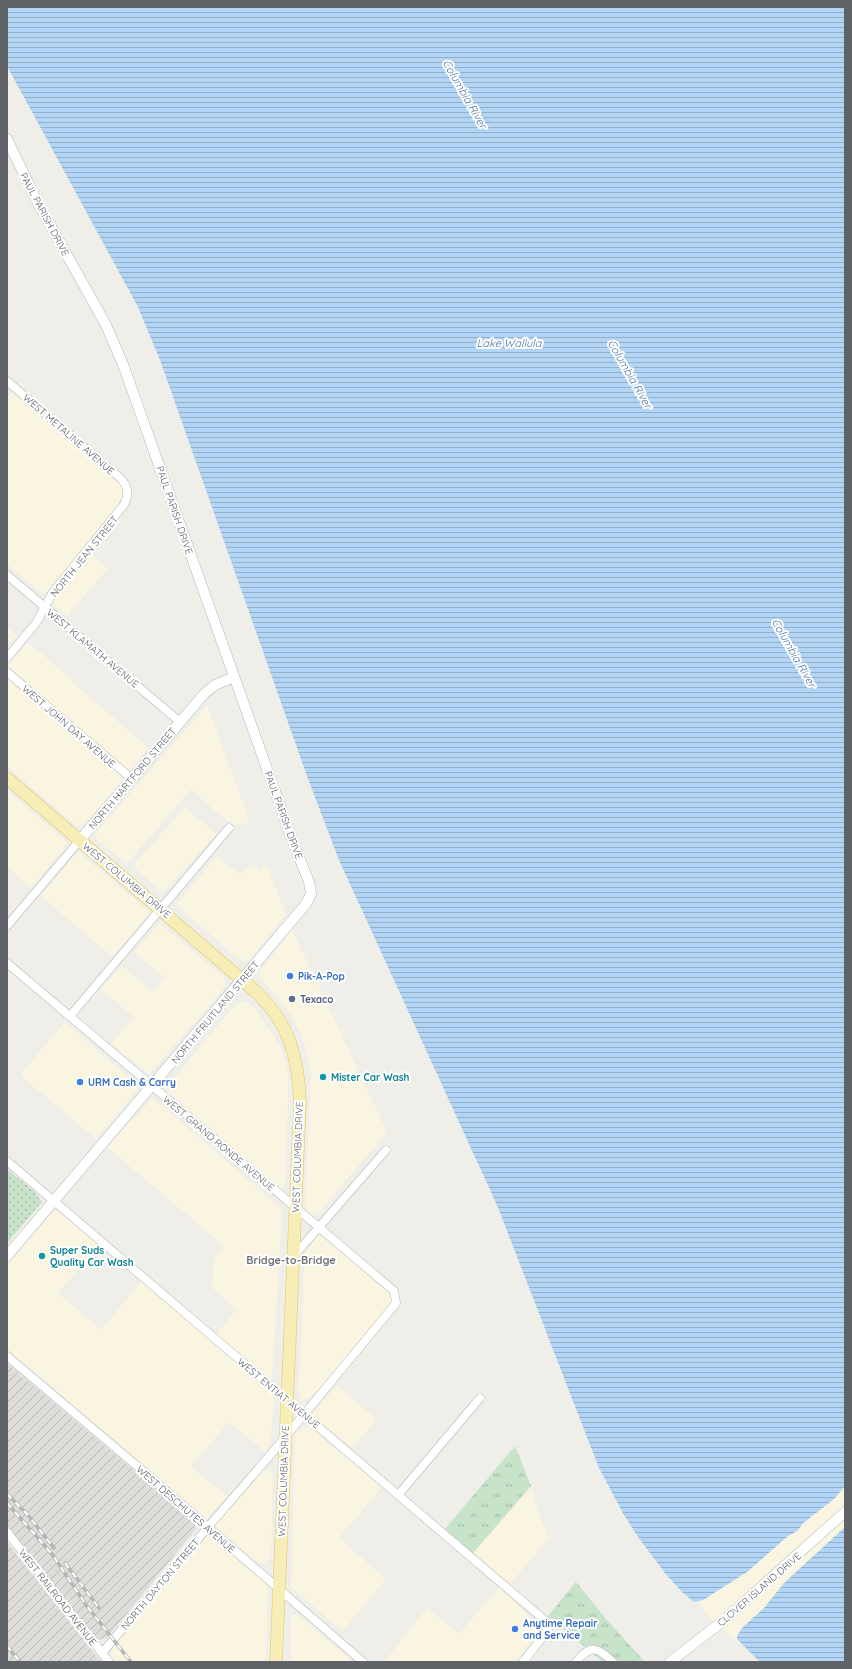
<svg xmlns="http://www.w3.org/2000/svg" width="852" height="1669" viewBox="0 0 852 1669" font-family="Quicksand,sans-serif">
  <style>
    .commercial { fill: #faf5e1 }
    .industrial { fill: url(#industrial-furrows) }
    .grass { fill: url(#grass-tufts) }
    .park { fill: url(#park-dots) }
    .water { fill: url(#water-rules) }
    .lines { fill: none; stroke-linecap: round; stroke-linejoin: round }
    .minor-casing { stroke: #b4b7ba; stroke-width: 9 }
    .tertiary-casing { stroke: #b4b7ba; stroke-width: 11 }
    .primary-casing { stroke: #e1c66f; stroke-width: 13 }
    .minor { stroke: #fff; stroke-width: 8 }
    .tertiary { stroke: #fff; stroke-width: 10 }
    .primary { stroke: #f6eeb6; stroke-width: 12 }
    .rail-casing { stroke: #b5b6b6; stroke-width: 3.5 }
    .rail { stroke: #fff; stroke-width: 2; stroke-dasharray: 6; stroke-linecap: butt }
    .shop-dot { fill: #3f7fe0; stroke: #fff; stroke-width: 1.5 }
    .service-dot { fill: #5c6f8a; stroke: #fff; stroke-width: 1.5 }
    .culture-dot { fill: #0f9aa8; stroke: #fff; stroke-width: 1.5 }
    .labels { text-anchor: middle; stroke-width: 4; stroke-linejoin: round; paint-order: stroke }
    .street-label { font-size: 10px; fill: #5f6266; stroke: #fff }
    .shop-label { font-size: 10px; font-weight: bold; fill: #366cbe; stroke: #fff; text-anchor: start }
    .service-label { font-size: 10px; font-weight: bold; fill: #4e5e75; stroke: #fff; text-anchor: start }
    .culture-label { font-size: 10px; font-weight: bold; fill: #0d838f; stroke: #fff; text-anchor: start }
    .water-label { font-size: 11px; font-style: italic; fill: #4f76a6; stroke: #fff }
    .neighbourhood-label { font-size: 11px; font-weight: bold; fill: #707378; stroke: #fff }
  </style>
  <defs>
    <pattern id="industrial-furrows" width="10" height="10" patternUnits="userSpaceOnUse"><rect width="10" height="10" fill="#deddd9"/><path d="M-1 1l2-2M0 10L10 0M9 11l2-2" fill="none" stroke="#b7b7b4"/></pattern>
    <pattern id="grass-tufts" width="24" height="20" patternUnits="userSpaceOnUse"><rect width="24" height="20" fill="#c7e3c9"/><path d="M3 7l-1-3M5 7V3M7 7l1-3M15 17l-1-3M17 17v-4M19 17l1-3" fill="none" stroke="#a5bba7"/></pattern>
    <pattern id="park-dots" width="8" height="8" patternUnits="userSpaceOnUse"><rect width="8" height="8" fill="#c7e3c9"/><path d="M2 2h.1M6 6h.1" fill="none" stroke="#a5bba7" stroke-width="1.8" stroke-linecap="round"/></pattern>
    <pattern id="water-rules" width="6" height="5" patternUnits="userSpaceOnUse"><rect width="6" height="5" fill="#b2d5f5"/><path d="M0 2.5h6" fill="none" stroke="#94b0ca"/></pattern>
  </defs>
  <rect width="100%" height="100%" fill="#efeee8"/>
  <g class="commercial">
    <polygon points="15,388 118,479 125,491 121,504 44,595 7,564 7,398"/>
    <polygon points="92,554 108,568 67,616 53,605 53,601"/>
    <polygon points="7,627 18,636 7,644"/>
    <polygon points="28,642 71,679 72,682 149,748 85,824 77,826 7,766 7,667"/>
    <polygon points="207,705 250,822 235,825 231,821 226,821 191,789 127,864 97,840 96,833"/>
    <polygon points="7,791 67,842 67,844 31,888 7,867"/>
    <polygon points="185,807 216,834 163,893 133,866"/>
    <polygon points="78,852 148,911 149,914 112,957 41,896"/>
    <polygon points="217,856 240,875 251,864 259,871 266,864 286,914 249,961 240,960 176,905"/>
    <polygon points="159,923 224,977 226,986 149,1075 111,1044 134,1017 101,989 122,966 154,992 165,978 134,952"/>
    <polygon points="292,929 387,1132 318,1214 313,1216 309,1213 305,1206 311,1075 307,1054 302,1037 290,1013 275,995 261,980 260,972"/>
    <polygon points="245,1000 254,1007 280,1045 288,1073 288,1099 285,1186 280,1189 167,1091 169,1085 234,1006"/>
    <polygon points="65,1022 135,1083 137,1091 96,1139 20,1075"/>
    <polygon points="153,1098 280,1207 282,1212 272,1380 216,1335 237,1309 212,1288 214,1259 224,1246 107,1147"/>
    <polygon points="54,1211 58,1211 99,1245 58,1293 101,1330 142,1281 273,1394 274,1400 270,1445 265,1452 229,1422 191,1467 227,1496 207,1519 7,1349 7,1266"/>
    <polygon points="320,1232 399,1298 317,1393 303,1401 299,1397 298,1392 303,1300 304,1255"/>
    <polygon points="337,1385 377,1420 352,1448 312,1415"/>
    <polygon points="309,1427 382,1487 339,1538 386,1579 342,1632 338,1627 291,1587 295,1433"/>
    <polygon points="264,1470 269,1470 273,1474 271,1556 265,1563 262,1564 257,1562 218,1529 216,1525 216,1521 258,1475"/>
    <polygon points="531,1486 541,1521 549,1538 510,1584 473,1553"/>
    <polygon points="845,1486 845,1527 829,1543 818,1551 791,1577 764,1608 743,1627 737,1636 737,1639 742,1645 711,1620 699,1602 747,1572 788,1536 794,1533 801,1527 802,1524 834,1499"/>
    <polygon points="207,1535 210,1535 268,1585 266,1662 116,1662 111,1656 113,1647"/>
    <polygon points="499,1587 541,1628 539,1633 515,1662 384,1662 427,1608 459,1634"/>
    <polygon points="297,1614 353,1662 291,1662 291,1616"/>
  </g>
  <g class="industrial">
    <polygon points="7,1363 194,1521 196,1529 107,1638 97,1640 7,1526"/>
    <polygon points="7,1542 101,1662 7,1662"/>
  </g>
  <g class="grass">
    <polygon points="515,1446 531,1486 473,1553 445,1529"/>
    <polygon points="576,1582 606,1619 645,1662 603,1662 548,1616"/>
  </g>
  <polygon class="park" points="7,1169 34,1191 42,1202 7,1243"/>
  <g class="water">
    <path d="M7,7H845V1486L834,1499L802,1524C800,1530 794,1533 788,1536L747,1572L703,1600L694,1602L682,1592L665,1573L638,1537L624,1515L599,1468L497,1205L339,860L307,776L160,360L138,307L7,66Z"/>
    <polygon points="845,1527 845,1662 760,1662 737,1639 737,1636 743,1627 764,1608 784,1583"/>
  </g>
  <g class="lines">
    <g class="minor-casing">
      <g id="minor">
        <path d="M7,381L119,477C128,485 130,495 123,506L53,592L36,623L7,658"/>
        <polyline points="7,575 180,722"/>
        <polyline points="7,672 132,779"/>
        <polyline points="7,926 80,840"/>
        <polyline points="7,963 394,1291 396,1303 393,1307 272,1453 208,1527 102,1653"/>
        <polyline points="70,1016 229,828"/>
        <polyline points="7,1161 541,1617 546,1621 548,1630 523,1662"/>
        <polyline points="293,1257 386,1150"/>
        <polyline points="7,1356 149,1476 363,1662"/>
        <polyline points="399,1494 480,1398"/>
        <polyline points="7,1532 109,1662"/>
        <path d="M576,1662C590,1645 597,1646 613,1662"/>
      </g>
    </g>
    <g class="tertiary-casing">
      <g id="tertiary">
        <polyline points="7,139 39,205 106,325 124,367 293,842 309,882 311,894 306,904 7,1256"/>
        <polyline points="80,840 204,694 215,685 234,677"/>
        <polyline points="670,1662 723,1621 845,1512"/>
      </g>
    </g>
    <g class="primary-casing">
      <path id="primary" d="M7,778L255,991C289,1022 298,1057 300,1102L276,1662"/>
    </g>
    <use href="#minor" class="minor"/>
    <use href="#tertiary" class="tertiary"/>
    <use href="#primary" class="primary"/>
    <g class="rail-casing">
      <g id="rail">
        <polyline points="7,1494 27,1514 54,1548"/>
        <polyline points="7,1503 52,1554 86,1605 131,1662"/>
        <polyline points="65,1563 99,1608"/>
        <polyline points="7,1646 20,1662"/>
      </g>
    </g>
    <use href="#rail" class="rail"/>
  </g>
  <g class="shop-dot">
    <circle cx="290" cy="976" r="4"/>
    <circle cx="80" cy="1082" r="4"/>
    <circle cx="515" cy="1629" r="4"/>
  </g>
  <circle class="service-dot" cx="292" cy="999" r="4"/>
  <g class="culture-dot">
    <circle cx="323" cy="1077" r="4"/>
    <circle cx="42" cy="1256" r="4"/>
  </g>
  <g class="labels">
    <g class="street-label">
      <text transform="translate(45 214) rotate(62)" y="4">PAUL PARISH DRIVE</text>
      <text transform="translate(69 434) rotate(41)" y="4">WEST METALINE AVENUE</text>
      <text transform="translate(175 510) rotate(71)" y="4">PAUL PARISH DRIVE</text>
      <text transform="translate(84 556) rotate(-51)" y="4">NORTH JEAN STREET</text>
      <text transform="translate(93 648) rotate(40)" y="4">WEST KLAMATH AVENUE</text>
      <text transform="translate(69 726) rotate(41)" y="4">WEST JOHN DAY AVENUE</text>
      <text transform="translate(132 778) rotate(-50)" y="4">NORTH HARTFORD STREET</text>
      <text transform="translate(284 815) rotate(70)" y="4">PAUL PARISH DRIVE</text>
      <text transform="translate(127 880) rotate(40)" y="4">WEST COLUMBIA DRIVE</text>
      <text transform="translate(215 1012) rotate(-50)" y="4">NORTH FRUITLAND STREET</text>
      <text transform="translate(219 1143) rotate(40)" y="4">WEST GRAND RONDE AVENUE</text>
      <text transform="translate(297 1157) rotate(-88)" y="4">WEST COLUMBIA DRIVE</text>
      <text transform="translate(279 1393) rotate(40)" y="4">WEST ENTIAT AVENUE</text>
      <text transform="translate(283 1481) rotate(-88)" y="4">WEST COLUMBIA DRIVE</text>
      <text transform="translate(186 1509) rotate(41)" y="4">WEST DESCHUTES AVENUE</text>
      <text transform="translate(160 1584) rotate(-50)" y="4">NORTH DAYTON STREET</text>
      <text transform="translate(759 1589) rotate(-41)" y="4">CLOVER ISLAND DRIVE</text>
      <text transform="translate(58 1597) rotate(52)" y="4">WEST RAILROAD AVENUE</text>
    </g>
    <g class="shop-label">
      <text x="298" y="980">Pik-A-Pop</text>
      <text x="88" y="1086">URM Cash &amp; Carry</text>
      <text x="523" y="1627">Anytime Repair<tspan x="523" dy="12">and Service</tspan></text>
    </g>
    <g class="service-label">
      <text x="300" y="1003">Texaco</text>
    </g>
    <g class="culture-label">
      <text x="331" y="1081">Mister Car Wash</text>
      <text x="50" y="1254">Super Suds<tspan x="50" dy="12">Quality Car Wash</tspan></text>
    </g>
    <g class="water-label">
      <text transform="translate(465 94) rotate(60)" y="4">Columbia River</text>
      <text x="509" y="347">Lake Wallula</text>
      <text transform="translate(630 374) rotate(60)" y="4">Columbia River</text>
      <text transform="translate(794 653) rotate(60)" y="4">Columbia River</text>
    </g>
    <g class="neighbourhood-label">
      <text x="291" y="1264">Bridge-to-Bridge</text>
    </g>
  </g>
  <rect width="852" height="1669" fill="none" stroke="#5f6266" stroke-width="16"/>
</svg>
